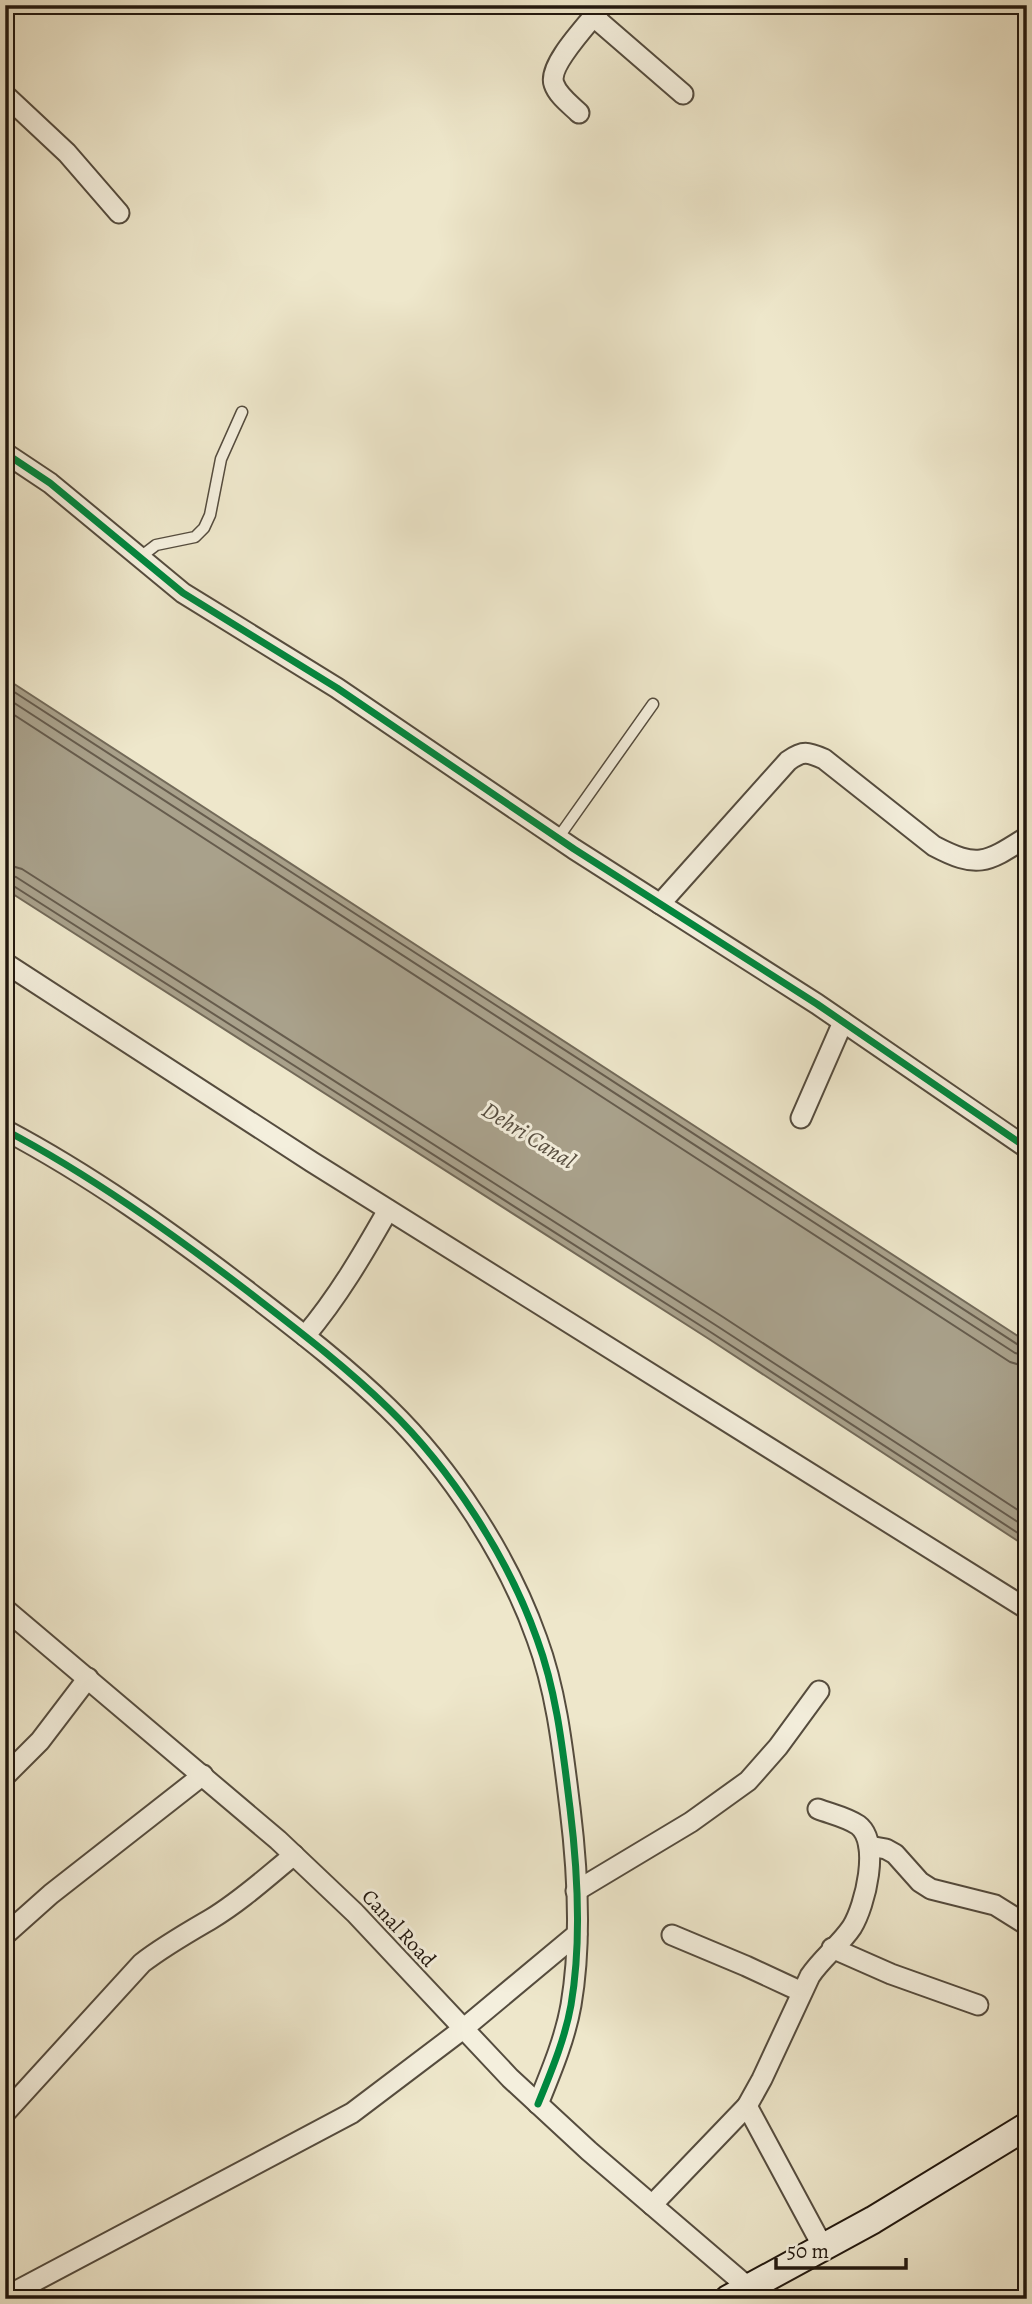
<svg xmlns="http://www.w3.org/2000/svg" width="1032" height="2304" viewBox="0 0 1032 2304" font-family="Alegreya,serif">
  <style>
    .water { fill: #a9a18b; stroke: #736a59; stroke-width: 2 }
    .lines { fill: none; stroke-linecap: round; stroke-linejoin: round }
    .shore { stroke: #665c4d; stroke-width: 2 }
    .service-casing { stroke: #554c3e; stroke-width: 13 }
    .minor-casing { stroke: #554c3e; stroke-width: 23 }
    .secondary-casing { stroke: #22180f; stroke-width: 30 }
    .service { stroke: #f4efdd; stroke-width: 10 }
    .minor { stroke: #f4efdd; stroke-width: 19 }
    .secondary { stroke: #f4efdd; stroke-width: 26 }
    .cycleway-casing { stroke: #f4efdd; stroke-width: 11 }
    .cycleway { stroke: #00873e; stroke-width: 7 }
    .labels { text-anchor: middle; stroke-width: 6; stroke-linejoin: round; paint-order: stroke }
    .street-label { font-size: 21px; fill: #22180f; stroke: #f4efdd }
    .water-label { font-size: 23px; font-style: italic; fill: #584f41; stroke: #f4efdd }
  </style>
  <rect width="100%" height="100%" fill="#eee7cb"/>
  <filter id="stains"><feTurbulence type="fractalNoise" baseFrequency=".00286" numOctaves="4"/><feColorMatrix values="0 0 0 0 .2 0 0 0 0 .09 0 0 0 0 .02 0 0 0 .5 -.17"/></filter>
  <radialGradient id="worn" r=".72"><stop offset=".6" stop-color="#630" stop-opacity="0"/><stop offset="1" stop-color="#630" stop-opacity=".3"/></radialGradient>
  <polygon class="water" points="5,678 1027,1342 1027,1547 709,1339 5,889"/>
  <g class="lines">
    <g class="shore">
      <polyline points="5,686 1020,1346 1027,1347"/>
      <polyline points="5,697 1015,1353 1027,1356"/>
      <polyline points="5,709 1010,1362 1027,1367"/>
      <polyline points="5,864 22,869 723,1317 1027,1516"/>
      <polyline points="5,875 16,877 717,1326 1027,1528"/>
      <polyline points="5,884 12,885 712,1333 1027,1539"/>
    </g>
    <g class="service-casing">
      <g id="service">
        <polyline points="139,558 156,545 195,537 204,528 210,515 221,459 242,412"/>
        <polyline points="558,838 653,704"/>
      </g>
    </g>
    <g class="minor-casing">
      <g id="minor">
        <polyline points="594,17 683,94"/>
        <polyline points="5,95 67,153 119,213"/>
        <path d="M579,113C571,105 558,96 554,84C547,65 591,21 603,5"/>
        <polyline points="5,453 50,483 183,593 337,688 574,849 817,1004 1027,1148"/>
        <path d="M660,904L788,761C803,750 808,752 824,759L934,846C978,869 986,863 1027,837"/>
        <polyline points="5,963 312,1162 1027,1609"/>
        <polyline points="801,1118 843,1022"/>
        <path d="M5,1130C90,1175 170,1232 246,1290C295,1328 344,1365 388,1408C451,1469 508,1557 537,1639C557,1693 563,1752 570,1808C578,1873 582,1941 571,2005C565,2039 551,2072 538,2104"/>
        <path d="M305,1336C338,1297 363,1254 388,1210"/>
        <polyline points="5,1609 278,1840 355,1913 510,2078 589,2151 749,2288"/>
        <polyline points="5,1776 40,1741 88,1678"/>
        <polyline points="869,1846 886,1849 895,1854 920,1882 931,1889 995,1905 1027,1925"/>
        <polyline points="576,1891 691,1822 748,1781 778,1747 819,1691"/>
        <polyline points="5,1935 51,1894 203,1775"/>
        <polyline points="672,1935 746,1966 802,1992"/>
        <polyline points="832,1948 891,1974 978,2005"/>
        <polyline points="747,2106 823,2247"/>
        <path d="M5,2113L142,1963C164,1946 187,1933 211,1919C241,1901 267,1877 294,1855"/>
        <path d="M652,2205L747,2106L762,2079L810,1976C822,1958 840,1945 852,1927C865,1906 881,1842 858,1825C846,1817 831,1814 818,1809"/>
        <polyline points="5,2297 352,2113 463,2029 577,1934"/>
      </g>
    </g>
    <g class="secondary-casing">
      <polyline id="secondary" points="728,2299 873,2220 1027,2126"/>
    </g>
    <use href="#service" class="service"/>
    <use href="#minor" class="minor"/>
    <use href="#secondary" class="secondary"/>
    <g class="cycleway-casing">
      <g id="cycleway">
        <polyline points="5,453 50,483 183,593 337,688 574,849 817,1004 1027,1148"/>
        <path d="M5,1130C90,1175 170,1232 246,1290C295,1328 344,1365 388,1408C451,1469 508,1557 537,1639C557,1693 563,1752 570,1808C578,1873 582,1941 571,2005C565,2039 551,2072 538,2104"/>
      </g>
    </g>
    <use href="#cycleway" class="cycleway"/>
  </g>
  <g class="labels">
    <g class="street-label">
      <text transform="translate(399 1928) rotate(47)" y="7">Canal Road</text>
    </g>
    <g class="water-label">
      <text transform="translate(529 1135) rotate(32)" y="8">Dehri Canal</text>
    </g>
  </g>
  <rect width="1032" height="2304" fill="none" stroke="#eee7cb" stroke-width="28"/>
  <rect x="7" y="7" width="1018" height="2290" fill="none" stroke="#22180f" stroke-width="3.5"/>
  <rect x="14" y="14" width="1004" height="2276" fill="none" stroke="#22180f" stroke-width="2"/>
  <path d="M776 2258v10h130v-10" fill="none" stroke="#22180f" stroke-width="3.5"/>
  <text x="787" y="2258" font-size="21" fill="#22180f" stroke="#f4efdd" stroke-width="5" paint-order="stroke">50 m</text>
  <rect width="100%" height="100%" filter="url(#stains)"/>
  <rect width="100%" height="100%" fill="url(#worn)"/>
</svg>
